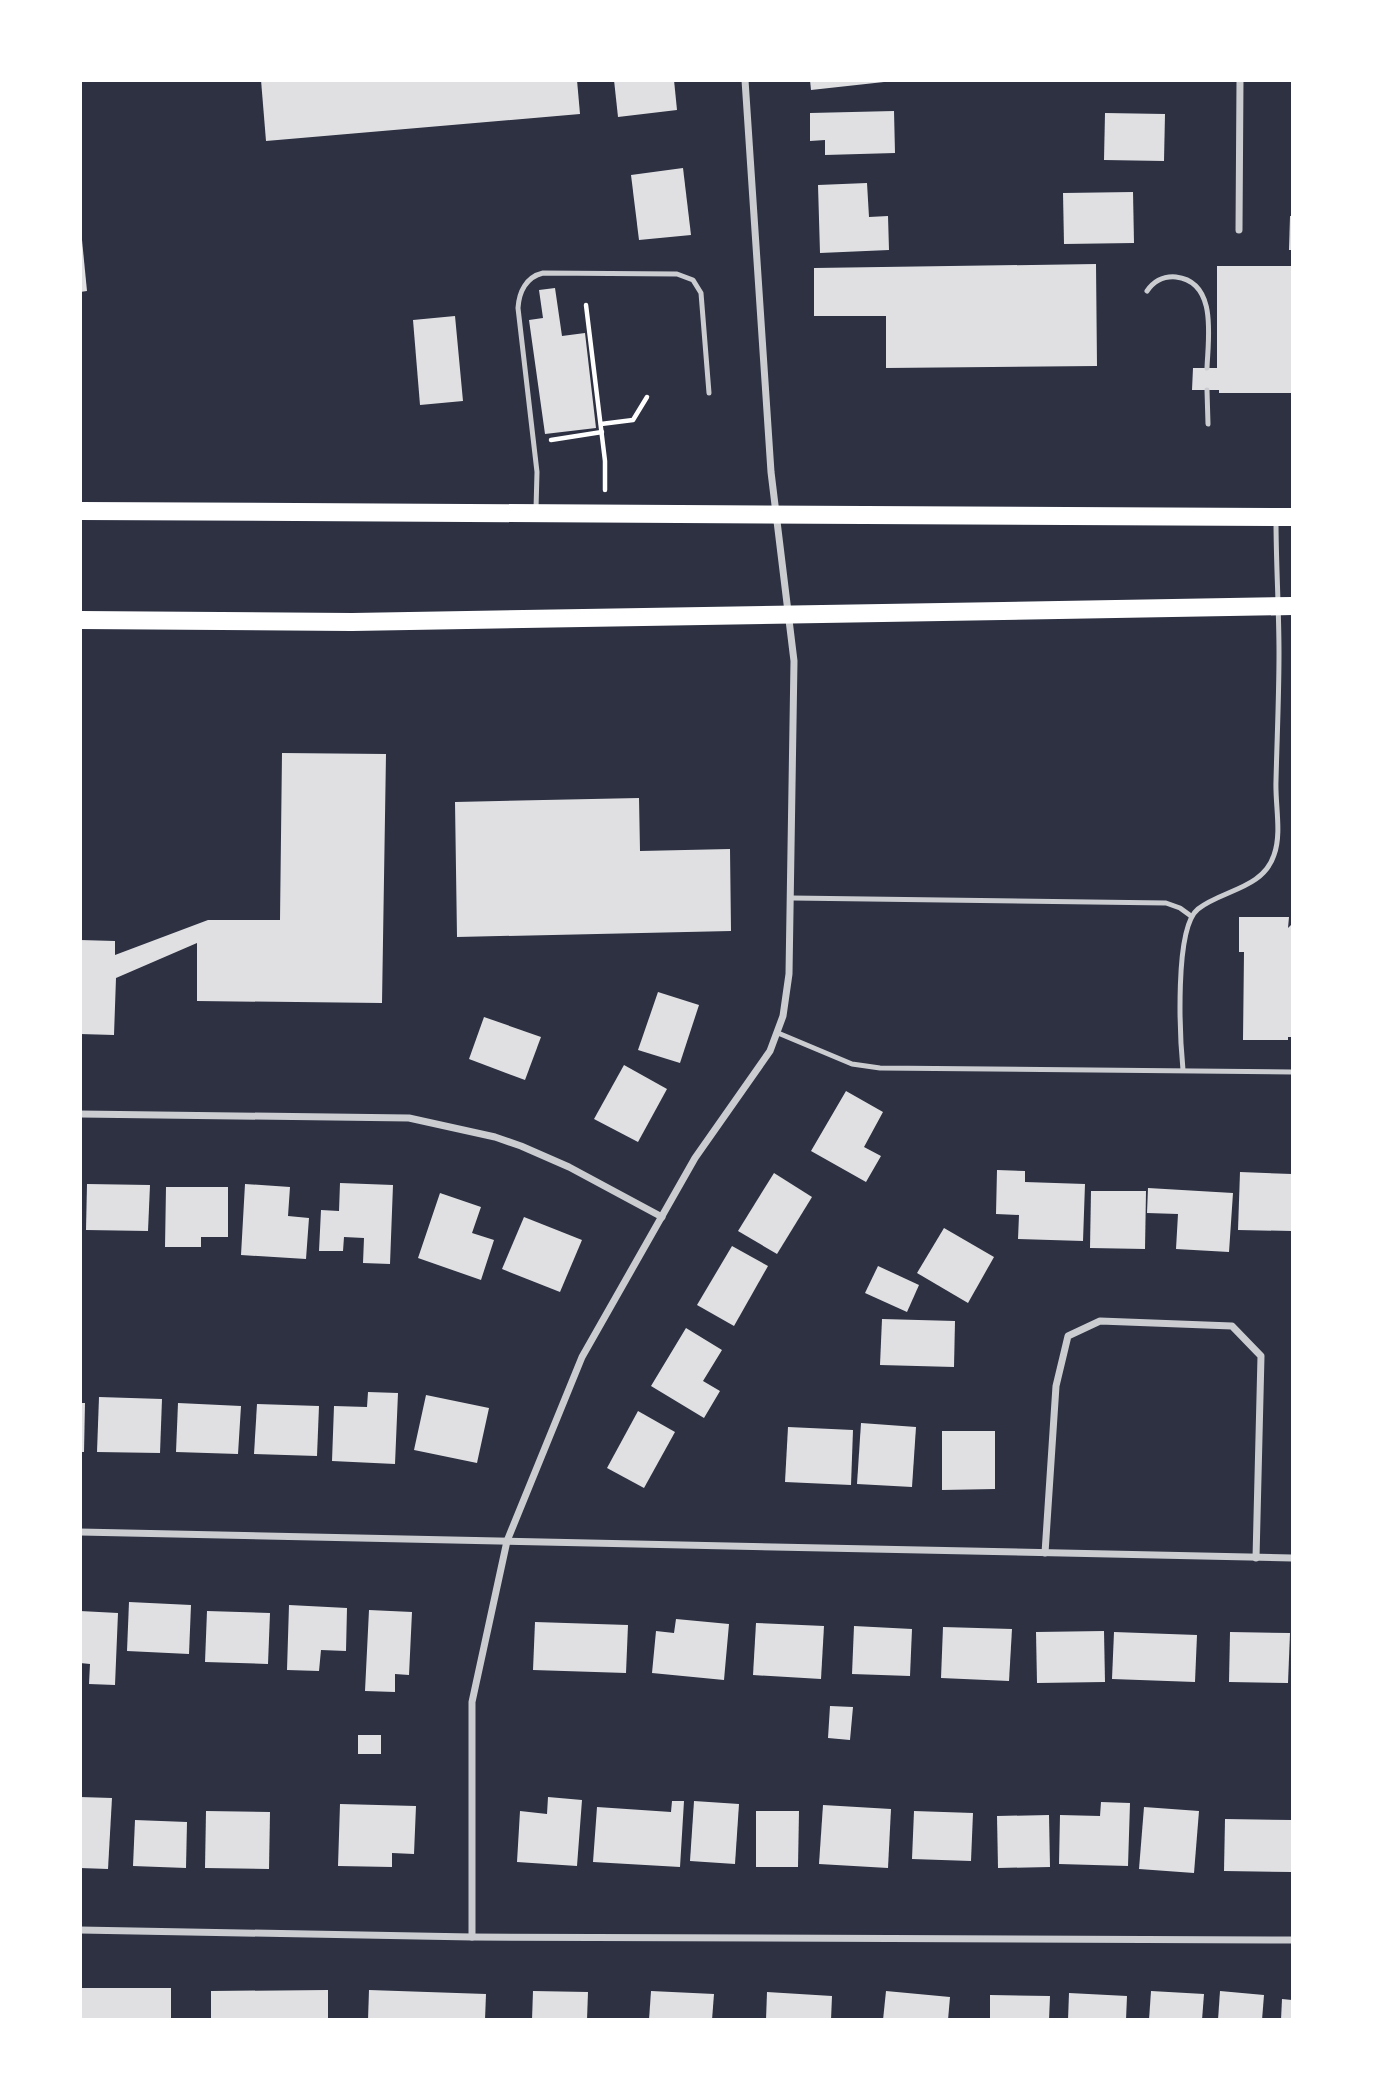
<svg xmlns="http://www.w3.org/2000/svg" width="1373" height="2100" viewBox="0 0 1373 2100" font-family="'Roboto Condensed',sans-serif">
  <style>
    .building { fill: #e0e0e3 }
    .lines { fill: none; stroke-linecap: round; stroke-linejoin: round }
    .path { stroke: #fff; stroke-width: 4.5 }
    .service { stroke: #caccd0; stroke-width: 5 }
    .minor { stroke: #caccd0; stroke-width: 7 }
    .primary { stroke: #fff; stroke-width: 18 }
  </style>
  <rect width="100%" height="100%" fill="#2d3142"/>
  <g class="building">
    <polygon points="261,80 577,80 580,114 266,141"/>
    <polygon points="614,80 674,80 677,110 618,117"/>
    <polygon points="810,80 884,80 884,82 811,90"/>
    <polygon points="894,111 895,153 825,155 825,140 810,141 810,113"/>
    <polygon points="1105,113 1165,114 1164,161 1104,160"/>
    <polygon points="683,168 691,235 639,240 631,175"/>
    <polygon points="867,183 869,217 888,216 889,250 820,253 818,185"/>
    <polygon points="1133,192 1134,243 1064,244 1063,193"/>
    <polygon points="1290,216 1292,216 1292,250 1289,250"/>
    <polygon points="80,240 82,240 87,291 80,292"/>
    <polygon points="1096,264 1097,366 886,368 886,316 814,316 814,268"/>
    <polygon points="1217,266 1292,266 1292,393 1219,393 1219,390 1192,390 1193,368 1217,368"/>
    <polygon points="555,288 562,336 585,333 596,428 545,434 529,320 543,318 539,290"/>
    <polygon points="455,316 463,401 420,405 413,320"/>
    <polygon points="282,753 386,754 382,1003 197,1001 197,943 116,978 114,1035 80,1034 80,940 115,941 115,955 208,920 280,920"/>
    <polygon points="639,798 640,851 730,849 731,931 457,937 455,802"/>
    <polygon points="1239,917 1289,917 1288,928 1292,924 1292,1037 1288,1037 1288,1040 1243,1040 1244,952 1239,952"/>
    <polygon points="658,992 699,1005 680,1063 638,1050"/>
    <polygon points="484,1017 541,1037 525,1080 469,1059"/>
    <polygon points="624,1065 667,1089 638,1142 594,1119"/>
    <polygon points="846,1091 883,1112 864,1147 881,1156 866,1182 811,1151"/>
    <polygon points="997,1170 1025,1171 1025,1182 1085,1184 1083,1241 1018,1239 1019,1215 996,1214"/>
    <polygon points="1240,1172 1292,1174 1292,1231 1238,1230"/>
    <polygon points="774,1173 812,1197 777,1254 738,1231"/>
    <polygon points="340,1183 393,1185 390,1264 363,1263 364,1238 344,1237 343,1251 319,1251 321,1210 339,1211"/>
    <polygon points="87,1184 150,1185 148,1231 86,1230"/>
    <polygon points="245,1184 290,1187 288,1216 309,1218 306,1259 241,1255"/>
    <polygon points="166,1187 228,1187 228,1237 201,1237 201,1247 165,1247"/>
    <polygon points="1148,1188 1233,1193 1229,1252 1176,1249 1178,1214 1147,1213"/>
    <polygon points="1091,1191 1146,1191 1145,1249 1090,1248"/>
    <polygon points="440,1193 481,1207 472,1233 494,1240 481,1280 418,1258"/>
    <polygon points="524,1217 582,1240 560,1292 502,1269"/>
    <polygon points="944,1228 994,1257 968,1303 917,1273"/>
    <polygon points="732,1246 768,1266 734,1326 697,1305"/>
    <polygon points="878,1266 919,1285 907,1312 865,1293"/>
    <polygon points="882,1319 955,1321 954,1367 880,1365"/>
    <polygon points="686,1328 722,1350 703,1381 720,1391 704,1418 651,1386"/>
    <polygon points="368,1392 398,1393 395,1464 332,1461 334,1406 367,1407"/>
    <polygon points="426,1395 489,1408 477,1463 414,1450"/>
    <polygon points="99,1397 162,1399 160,1453 97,1452"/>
    <polygon points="80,1403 85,1403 84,1452 80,1452"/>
    <polygon points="178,1403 241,1406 238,1454 176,1452"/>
    <polygon points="257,1404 319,1406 317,1456 254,1454"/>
    <polygon points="638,1411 675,1432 644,1488 607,1468"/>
    <polygon points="861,1423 916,1427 912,1487 857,1484"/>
    <polygon points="788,1427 853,1430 851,1485 785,1482"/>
    <polygon points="942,1431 995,1431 995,1489 942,1490"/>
    <polygon points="129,1602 191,1605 189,1654 127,1651"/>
    <polygon points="289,1605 347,1608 346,1651 321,1650 319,1671 287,1670"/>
    <polygon points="369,1610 412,1612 409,1675 395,1674 395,1692 365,1691"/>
    <polygon points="80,1611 118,1613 115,1685 89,1684 90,1664 80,1663"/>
    <polygon points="207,1611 270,1613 268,1664 205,1662"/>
    <polygon points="676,1619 729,1624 724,1680 652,1673 656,1631 674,1633"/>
    <polygon points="535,1622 628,1625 626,1673 533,1670"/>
    <polygon points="756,1623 824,1626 821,1679 753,1675"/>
    <polygon points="854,1626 912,1629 910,1676 852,1674"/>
    <polygon points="943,1627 1012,1629 1009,1681 941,1678"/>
    <polygon points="1104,1631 1105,1682 1037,1683 1036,1632"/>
    <polygon points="1114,1632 1197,1635 1195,1682 1112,1679"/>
    <polygon points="1230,1632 1290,1633 1288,1683 1229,1682"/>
    <polygon points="830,1706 853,1707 850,1740 828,1738"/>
    <rect x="358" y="1735" width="23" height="19"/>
    <polygon points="80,1797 112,1798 108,1869 80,1868"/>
    <polygon points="548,1797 582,1800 577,1866 517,1862 520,1811 547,1814"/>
    <polygon points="672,1801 684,1801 680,1867 593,1862 597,1807 671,1812"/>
    <polygon points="694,1801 739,1804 735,1864 690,1861"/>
    <polygon points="1101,1802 1130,1803 1128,1866 1059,1864 1060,1815 1100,1816"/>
    <polygon points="340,1804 416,1806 414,1854 392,1853 392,1867 338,1866"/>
    <polygon points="823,1805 891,1809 888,1868 819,1864"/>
    <polygon points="1144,1807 1199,1811 1194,1873 1139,1869"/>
    <polygon points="206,1811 270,1812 269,1869 205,1868"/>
    <polygon points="756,1811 799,1811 798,1867 756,1867"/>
    <polygon points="914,1811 973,1813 971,1861 912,1859"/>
    <polygon points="1049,1815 1050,1867 998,1868 997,1816"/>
    <polygon points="1225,1819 1292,1820 1292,1872 1224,1871"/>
    <polygon points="135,1820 187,1822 186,1868 133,1866"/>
    <rect x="80" y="1988" width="91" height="32"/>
    <polygon points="328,1990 328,2020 211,2020 211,1991"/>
    <polygon points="369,1990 486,1994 485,2020 368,2020"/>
    <polygon points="533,1991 588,1992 587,2020 532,2020"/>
    <polygon points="651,1991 714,1994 712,2020 649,2020"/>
    <polygon points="886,1991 950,1997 948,2020 883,2020"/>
    <polygon points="1151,1991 1204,1994 1202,2020 1149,2020"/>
    <polygon points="1220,1991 1264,1995 1262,2020 1218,2020"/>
    <polygon points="767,1992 832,1996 831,2020 766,2020"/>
    <polygon points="1069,1993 1127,1996 1126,2020 1068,2020"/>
    <polygon points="990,1995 1050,1996 1049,2020 990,2020"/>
    <polygon points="1282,1999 1292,2000 1292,2020 1281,2020"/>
  </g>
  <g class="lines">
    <g class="path">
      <polyline points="586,305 605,461 605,490"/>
      <polyline points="601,424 633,420 647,397"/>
      <polyline points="551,440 602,432"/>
    </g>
    <g class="service">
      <path d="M1147,291C1154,281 1164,276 1176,277C1218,282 1208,339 1207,368"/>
      <polyline points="1207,390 1208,424"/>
      <path d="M536,509L537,472L518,308C519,292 526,277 543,273L677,274L693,280L701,293L709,393"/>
      <polyline points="792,898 1166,903 1180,908 1191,916"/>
      <polyline points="778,1033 852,1064 880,1068 1292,1072"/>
      <path d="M1183,1070C1180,1039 1174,928 1198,909C1222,890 1263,889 1274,855C1282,833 1275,805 1276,781C1277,738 1279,696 1279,653C1279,609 1276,564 1276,520"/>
    </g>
    <g class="minor">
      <polyline points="1239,230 1240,80"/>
      <polyline points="80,1114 409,1118 495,1137 521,1146 569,1167 662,1217"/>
      <polyline points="80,1532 1292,1558"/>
      <polyline points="1045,1553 1056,1386 1068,1336 1100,1321 1232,1326 1261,1356 1256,1558"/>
      <polyline points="80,1930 472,1937 1292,1940"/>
      <polyline points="472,1937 472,1702 507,1541 582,1357 695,1158 770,1051 783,1016 789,974 794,661 771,472 745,80"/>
    </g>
    <g class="primary">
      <polyline points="80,511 1292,517"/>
      <polyline points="80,620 352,622 1292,606"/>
    </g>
  </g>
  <rect width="1373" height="2100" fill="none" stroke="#ffffff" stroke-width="164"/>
</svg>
